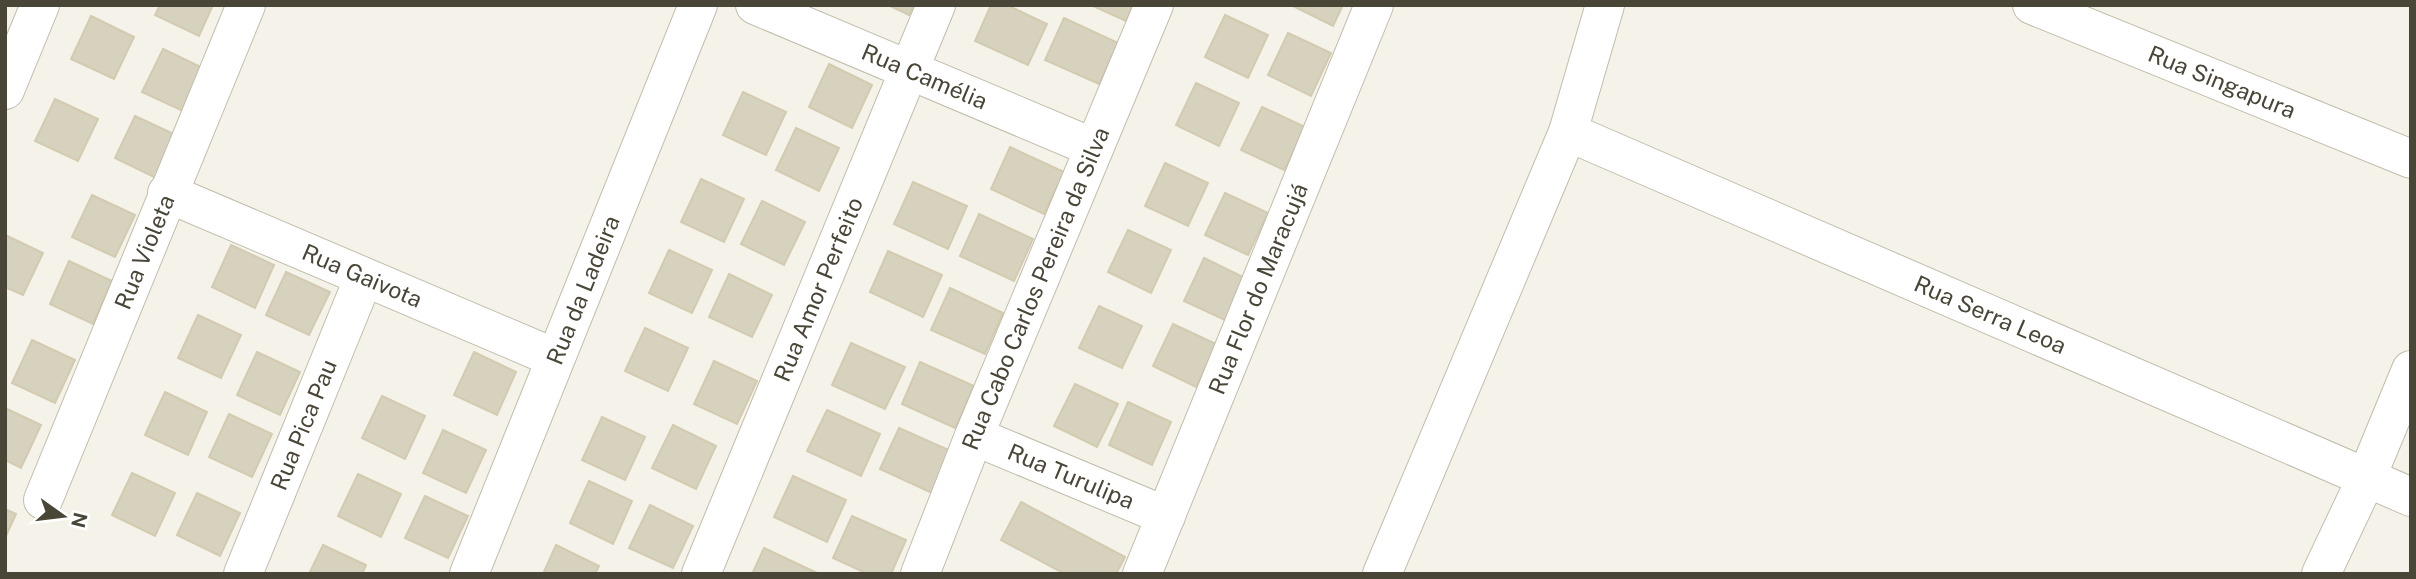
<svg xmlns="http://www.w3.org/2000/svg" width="2416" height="579" viewBox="0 0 2416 579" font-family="'Public Sans',sans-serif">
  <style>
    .building { fill: #d7d2be; stroke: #d2cbb0; stroke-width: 2 }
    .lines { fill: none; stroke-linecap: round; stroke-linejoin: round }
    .minor-casing { stroke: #c1bdab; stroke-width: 40 }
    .minor { stroke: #fff; stroke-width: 38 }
    .labels { text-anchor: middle; stroke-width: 5; stroke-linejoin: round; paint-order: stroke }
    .street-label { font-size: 23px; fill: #494537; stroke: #fff }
  </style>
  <rect width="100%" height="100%" fill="#f5f3e9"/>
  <g class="building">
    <polygon points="160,5 213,5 199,36 155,15"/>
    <polygon points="888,5 914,5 909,15"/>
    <polygon points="991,5 1007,5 1047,24 1028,65 975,41"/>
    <polygon points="1091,5 1133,5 1126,21"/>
    <polygon points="1291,5 1343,5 1333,26"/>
    <polygon points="1225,15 1268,35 1248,78 1205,57"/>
    <polygon points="91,16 134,37 114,79 71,59"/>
    <polygon points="1064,18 1118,43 1099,84 1045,60"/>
    <polygon points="1288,33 1331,53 1311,96 1268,75"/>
    <polygon points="163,49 205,69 185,112 142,92"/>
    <polygon points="829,64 872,85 852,128 809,107"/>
    <polygon points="1196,83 1239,103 1219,146 1176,125"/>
    <polygon points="743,92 786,112 766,155 723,135"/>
    <polygon points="55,99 98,119 78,161 35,141"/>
    <polygon points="1262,107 1305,127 1284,170 1241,150"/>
    <polygon points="135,116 178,136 158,179 115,158"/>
    <polygon points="796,128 839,148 819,191 776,170"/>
    <polygon points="1010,147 1064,172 1044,214 991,189"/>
    <polygon points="1165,163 1208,183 1188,226 1145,206"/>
    <polygon points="701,179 744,199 724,242 681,222"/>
    <polygon points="913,182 967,206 948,249 894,224"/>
    <polygon points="1225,193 1268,213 1248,255 1205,235"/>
    <polygon points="92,195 135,215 115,257 72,237"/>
    <polygon points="762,201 805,222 784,265 741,244"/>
    <polygon points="979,214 1033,239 1014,281 960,256"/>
    <polygon points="1128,230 1171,250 1151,293 1108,272"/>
    <polygon points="5,235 43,253 23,295 5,287"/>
    <polygon points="231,245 274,265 255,308 212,287"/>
    <polygon points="669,250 712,270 692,313 649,293"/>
    <polygon points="888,251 942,275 923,317 870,292"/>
    <polygon points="1204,258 1247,279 1227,321 1184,301"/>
    <polygon points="69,261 112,281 93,324 50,304"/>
    <polygon points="286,272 330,292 309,335 266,315"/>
    <polygon points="729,274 772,295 752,337 709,317"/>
    <polygon points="950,288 1003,313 985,354 931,330"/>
    <polygon points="1099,306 1142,326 1122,368 1079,348"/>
    <polygon points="198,315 241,335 221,378 178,358"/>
    <polygon points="1173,324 1216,344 1196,387 1153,366"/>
    <polygon points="645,328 688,348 668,391 625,371"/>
    <polygon points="32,340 75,360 55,403 12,383"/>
    <polygon points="851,343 905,367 885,409 832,385"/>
    <polygon points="257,352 300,372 280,415 237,395"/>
    <polygon points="474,352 516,372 497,415 454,395"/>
    <polygon points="714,361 757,381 737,424 694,404"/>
    <polygon points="920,362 974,386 955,428 902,404"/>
    <polygon points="1075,384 1118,404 1097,447 1054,426"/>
    <polygon points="165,392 207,412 188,455 145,435"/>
    <polygon points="382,396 425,416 405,459 362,438"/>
    <polygon points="1128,402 1171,422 1152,465 1109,445"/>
    <polygon points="5,408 41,425 21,468 5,460"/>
    <polygon points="827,410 880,434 861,476 807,451"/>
    <polygon points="229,414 272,434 252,477 209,457"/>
    <polygon points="602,417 645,437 625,480 582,460"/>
    <polygon points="673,425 716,446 696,489 652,468"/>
    <polygon points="899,428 953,452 934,494 880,469"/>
    <polygon points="443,430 486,450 466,493 423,473"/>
    <polygon points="132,473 175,493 155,536 112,515"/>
    <polygon points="358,474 401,494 381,537 338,516"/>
    <polygon points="793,476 846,500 827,542 774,517"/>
    <polygon points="589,481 632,501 613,544 570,523"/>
    <polygon points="197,493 240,513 220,556 177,535"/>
    <polygon points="425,496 468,516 448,558 405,538"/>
    <polygon points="1021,502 1125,557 1116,574 1065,574 1001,540"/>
    <polygon points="650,505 693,526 673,568 629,548"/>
    <polygon points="5,509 16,514 5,538"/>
    <polygon points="852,516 906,540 891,574 868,574 833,558"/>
    <polygon points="323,545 366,565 362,574 309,574"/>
    <polygon points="556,545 599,566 595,574 543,574"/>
    <polygon points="764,548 817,573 817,574 752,574"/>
  </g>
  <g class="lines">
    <g class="minor-casing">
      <g id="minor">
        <path id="s1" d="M755,5L1094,148"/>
        <path id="s2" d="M2032,5L2411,159"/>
        <polyline points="5,90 40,5"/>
        <path id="s3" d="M1568,132L2411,497"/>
        <path id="s4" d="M167,193L555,358"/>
        <path id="s5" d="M974,436L1166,516"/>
        <path id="s6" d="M43,500L246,5"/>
        <path id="s7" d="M243,574L364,277"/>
        <path id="s8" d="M469,574L698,5"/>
        <path id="s9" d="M701,574L936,5"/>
        <path id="s10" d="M920,574L974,436L1154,5"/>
        <path id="s11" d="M1142,574L1374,5"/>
        <polyline points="1382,574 1568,132 1605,5"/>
        <polyline points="2321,574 2366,479 2411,370"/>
      </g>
    </g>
    <use href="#minor" class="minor"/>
  </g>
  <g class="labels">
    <g class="street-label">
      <text dy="8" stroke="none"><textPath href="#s1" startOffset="184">Rua Camélia</textPath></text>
      <text dy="8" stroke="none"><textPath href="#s2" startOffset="205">Rua Singapura</textPath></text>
      <text dy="8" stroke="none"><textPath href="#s6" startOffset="268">Rua Violeta</textPath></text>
      <text dy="8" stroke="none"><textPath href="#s4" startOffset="212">Rua Gaivota</textPath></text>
      <text dy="8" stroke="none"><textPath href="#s8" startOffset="306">Rua da Ladeira</textPath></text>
      <text dy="8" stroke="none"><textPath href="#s10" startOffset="308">Rua Cabo Carlos Pereira da Silva</textPath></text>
      <text dy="8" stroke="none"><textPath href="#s9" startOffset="308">Rua Amor Perfeito</textPath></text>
      <text dy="8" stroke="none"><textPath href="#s11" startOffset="308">Rua Flor do Maracujá</textPath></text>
      <text dy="8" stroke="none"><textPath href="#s3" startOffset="460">Rua Serra Leoa</textPath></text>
      <text dy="8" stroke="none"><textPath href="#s7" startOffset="161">Rua Pica Pau</textPath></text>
      <text dy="8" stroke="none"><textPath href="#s5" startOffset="105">Rua Turulipa</textPath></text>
    </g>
  </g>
  <rect width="2416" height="579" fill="none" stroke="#494537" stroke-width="14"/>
  <g transform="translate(63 516) rotate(104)" stroke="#ffffff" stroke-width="5" paint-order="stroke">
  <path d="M0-5L12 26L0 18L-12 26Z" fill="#494537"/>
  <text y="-10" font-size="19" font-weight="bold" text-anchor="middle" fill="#494537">N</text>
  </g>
</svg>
